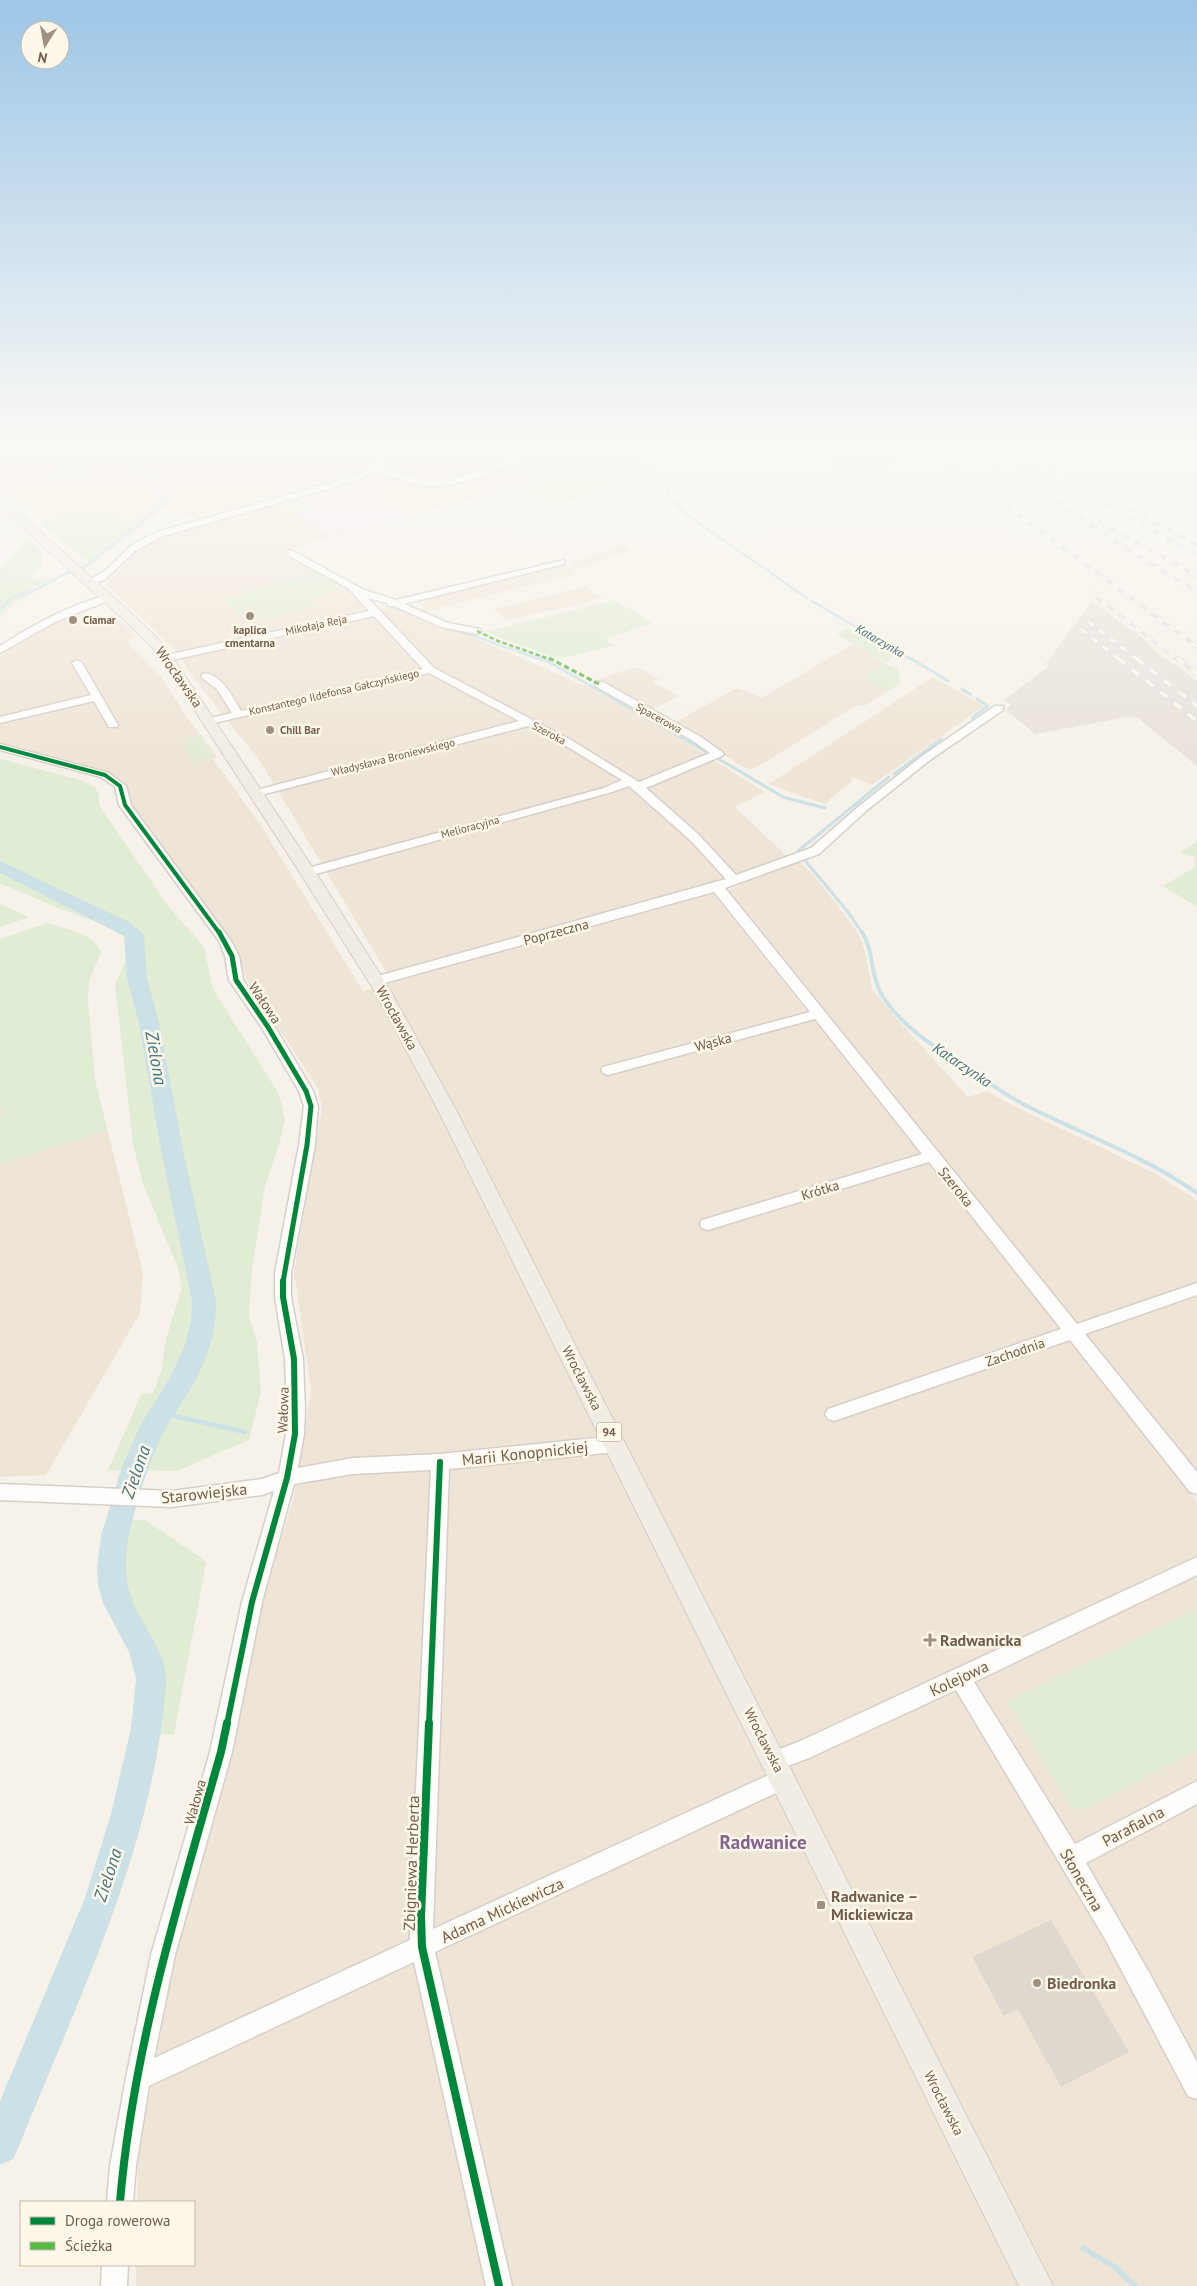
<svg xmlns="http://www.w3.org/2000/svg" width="1197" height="2286" viewBox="0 0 1197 2286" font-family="'PT Sans',sans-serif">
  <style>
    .residential { fill: #efe5d7 }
    .industrial { fill: #e8e2da }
    .education { fill: #f3e9f1 }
    .green { fill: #e1ecd5 }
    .water { fill: #cce1e5 }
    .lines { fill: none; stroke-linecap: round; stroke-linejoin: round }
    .stream-far4 { stroke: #cce1e5; stroke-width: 2.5 }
    .stream-far3 { stroke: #cce1e5; stroke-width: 3 }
    .stream-far2 { stroke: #cce1e5; stroke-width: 4 }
    .stream-far1 { stroke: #cce1e5; stroke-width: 4.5 }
    .stream { stroke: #cce1e5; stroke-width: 5.5 }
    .river { fill: #cce1e5; fill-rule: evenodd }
    .building { fill: #dfd8cf }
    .minor-casing { stroke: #d5cfc8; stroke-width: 3 }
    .major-casing { stroke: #d5cdc5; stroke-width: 2 }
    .minor { fill: #fefdfc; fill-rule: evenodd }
    .major { fill: #f1ede5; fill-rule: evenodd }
    .rail-far1-casing { stroke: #e4e2e4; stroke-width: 4 }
    .rail-casing { stroke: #e4e2e4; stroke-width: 4.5 }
    .rail-far1 { stroke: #fef8ea; stroke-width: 2.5; stroke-dasharray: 7; stroke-linecap: butt }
    .rail { stroke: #fef8ea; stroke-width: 3; stroke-dasharray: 9; stroke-linecap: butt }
    .quiet-far1 { stroke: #58b947; stroke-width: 2.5; stroke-dasharray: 4.5 2.5; stroke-linecap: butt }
    .quiet { stroke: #58b947; stroke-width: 3; stroke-dasharray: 5.5 3; stroke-linecap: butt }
    .cycleway-far3-casing { stroke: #fef8ea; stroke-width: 6 }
    .cycleway-far2-casing { stroke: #fef8ea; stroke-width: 8 }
    .cycleway-far1-casing { stroke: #fef8ea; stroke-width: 9 }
    .cycleway-casing { stroke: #fef8ea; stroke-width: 11 }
    .cycleway-far3 { stroke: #00873e; stroke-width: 4 }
    .cycleway-far2 { stroke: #00873e; stroke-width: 5 }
    .cycleway-far1 { stroke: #00873e; stroke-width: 6 }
    .cycleway { stroke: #00873e; stroke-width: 8 }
    .poi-dot { fill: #a09082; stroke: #fef8ea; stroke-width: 2 }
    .labels { text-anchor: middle; stroke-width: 5; stroke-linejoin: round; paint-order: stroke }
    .far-poi-label { font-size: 11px; font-weight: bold; fill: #725c4b; stroke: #fef8ea; text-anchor: start }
    .far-street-label { font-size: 11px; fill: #725c4b; stroke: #fef8ea }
    .far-water-label { font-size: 12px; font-style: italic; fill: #477584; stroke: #fef8ea }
    .shield { fill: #fef8ea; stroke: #9c8b7b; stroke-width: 1 }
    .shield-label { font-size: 12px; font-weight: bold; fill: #725c4b }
    .street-label { font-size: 14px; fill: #725c4b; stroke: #fef8ea }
    .water-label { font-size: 15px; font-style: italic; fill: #477584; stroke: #fef8ea }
    .near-street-label { font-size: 16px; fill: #725c4b; stroke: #fef8ea }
    .near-poi-label { font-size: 16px; font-weight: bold; fill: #725c4b; stroke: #fef8ea; text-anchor: start }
    .near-water-label { font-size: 18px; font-style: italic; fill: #477584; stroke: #fef8ea }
    .near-quarter-label { font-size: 19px; font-weight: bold; fill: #83638e; stroke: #fef8ea }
  </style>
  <rect width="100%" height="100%" fill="#f6f2e9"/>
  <g class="residential">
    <polygon points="32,443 547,443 502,461 502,467 539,481 522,487 512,483 480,497 408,515 351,482 348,473 197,518 165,508 147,522 84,507 42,520 0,483 0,450"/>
    <polygon points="594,443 678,443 680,444 637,454"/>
    <polygon points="280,501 332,537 280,554 283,556 346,587 369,611 390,607 473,637 583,685 645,717 765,792 735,807 786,855 723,880 387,973 260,761 194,679 175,650 106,584 137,551 173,531"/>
    <polygon points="622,545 632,551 576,569 569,563"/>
    <polygon points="564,564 576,574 423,612 425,599"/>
    <polygon points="586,586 602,598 507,621 493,609"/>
    <polygon points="74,612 86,621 114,615 136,636 127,642 159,674 185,714 217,757 213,759 264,830 363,991 713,894 1197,1501 1197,2286 136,2286 136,2265 194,2265 194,2202 137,2202 138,2156 183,1913 233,1750 265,1588 294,1497 311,1390 294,1272 322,1108 318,1088 246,979 231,939 128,805 125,782 111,773 0,744 0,656 45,626"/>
    <polygon points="853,644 885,663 862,677 888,691 866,705 854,707 754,769 745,768 674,723 737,688 762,698"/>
    <polygon points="635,667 659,679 652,682 679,696 650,710 597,680"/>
    <polygon points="933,677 984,706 872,785 852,777 853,780 824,804 769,784"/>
    <polygon points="799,860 814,875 859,934 866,955 872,989 896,1018 968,1097 987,1091 1020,1109 1156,1174 1197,1200 1197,1471 728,890"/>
    <polygon points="97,1088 143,1273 140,1313 46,1475 0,1477 0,1105 5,1114"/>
  </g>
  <polygon class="industrial" points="1092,601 1146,641 1160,656 1179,667 1197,681 1197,766 1138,718 1128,717 1035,734 1006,710 1011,704 1003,701 1050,665 1046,664"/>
  <polygon class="education" points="351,482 408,515 332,537 280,501"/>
  <g class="green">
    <polygon points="802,443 881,443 902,462 882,466 884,471 882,485 863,494"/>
    <polygon points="566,444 604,450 634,459 652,474 560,503 522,487 538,481 503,467"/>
    <polygon points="302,498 315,507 297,512 283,503"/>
    <polygon points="84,507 147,522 144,526 93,563 84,559 43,525 42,520"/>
    <path d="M30,540C40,547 43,553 42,565L30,578L33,581L56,577L31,589L33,593L15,602L0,617V569L26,541Z"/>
    <polygon points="316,572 344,587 310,599 315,606 251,623 221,600"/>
    <polygon points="615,600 653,623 605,639 613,646 559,659 485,632"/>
    <polygon points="847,628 862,634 897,655 885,663 898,670 901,683 888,691 861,677 885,662 837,634"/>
    <polygon points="201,734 214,757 193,763 182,740"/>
    <polygon points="0,759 77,779 94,786 99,794 99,805 136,859 170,908 204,947 213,989 279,1094 285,1119 280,1141 265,1186 252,1270 249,1316 257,1342 261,1391 249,1440 177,1471 108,1470 141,1395 153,1393 161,1372 166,1339 182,1288 178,1268 143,1184 133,1144 115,985 128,956 129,947 124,935 113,928 58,908 0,883"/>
    <polygon points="1197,841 1197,907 1163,886 1195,867 1195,857 1180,853"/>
    <polygon points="0,904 29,917 0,927"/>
    <path d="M47,923C66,929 92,932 101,952L89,981L88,1000L95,1079L107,1131L0,1164V1115L5,1114L0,1105V939Z"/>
    <polygon points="131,1520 145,1520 200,1557 206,1563 174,1734 155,1735 161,1694 157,1661 128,1599 117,1554 120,1537"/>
    <polygon points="1197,1609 1197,1751 1082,1810 1070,1806 1007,1702"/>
  </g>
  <polygon class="water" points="78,463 87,480 69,484 54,467"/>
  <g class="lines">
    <g class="stream-far4">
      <polyline points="578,443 612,450 643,464 660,479 671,499 690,517 807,598"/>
      <polyline points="812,601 912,660"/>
      <polyline points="395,608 414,615"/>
      <polyline points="0,609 13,597 33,591 67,573 84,567 160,507 163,497 140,464 133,459 84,443"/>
      <polyline points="454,629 542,660"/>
    </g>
    <g class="stream-far3">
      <polyline points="539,658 549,662 708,753"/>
      <polyline points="910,658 948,681"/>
      <polyline points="962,689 971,695"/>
      <polyline points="972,718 988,706 977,699"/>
      <polyline points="717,758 783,797 825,808"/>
      <polyline points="894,774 941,739"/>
      <polyline points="798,851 889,777"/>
      <polyline points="803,858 848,912 863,934"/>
    </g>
    <path class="stream-far2" d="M862,932C874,950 870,977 883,997C901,1025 933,1046 960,1064C980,1077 1000,1091 1021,1103C1079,1133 1143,1155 1197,1193"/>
    <polyline class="stream-far1" points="161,1413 245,1432"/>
    <polyline class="stream" points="1083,2248 1115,2267 1135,2286"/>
    <path class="river" d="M0,861L127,921L144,934L147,978L159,1023L184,1155L216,1301C217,1333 206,1363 190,1390C182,1403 173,1415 166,1428C149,1460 137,1500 129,1535C125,1555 124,1577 131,1597C141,1626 168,1652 166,1684C154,1846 79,1997 19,2146L13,2159L0,2165V2101L85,1898L111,1814L131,1728L136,1679L129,1652L103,1603L98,1585L97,1568L101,1536L121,1470L141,1424L171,1376L185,1345L191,1321L192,1301L162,1155L139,1023L127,978L124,936L0,873Z"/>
  </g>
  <polygon class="building" points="1051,1920 1129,2052 1061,2087 1018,2009 1004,2016 972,1957"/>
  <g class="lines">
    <g class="minor-casing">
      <g id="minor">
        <polygon points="274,443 282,443 282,444 278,446"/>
        <path d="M366,443H376L386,453L387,459L381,468C396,470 410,478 425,480C460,485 517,456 550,443H562L485,475L445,486H424L375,472L356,481L163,536L135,551L106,579L90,585L85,582L105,571L133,544L157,532L350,477C361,473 373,469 379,459L378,453Z"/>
        <polygon points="585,443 601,443 634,453 630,455"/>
        <path d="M287,551H293L364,590L396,600L564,560V564L404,604L448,623L480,629L482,631L477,634L441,627L394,606H388L387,603L368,598L434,668L571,740L639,782L710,753L693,741L595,686V682H603L701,737L722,752L724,754L722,756L646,788L698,834L736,875L811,848L858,807L922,756L995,706H1003V710L930,760L866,811L819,854L725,888L1077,1324L1197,1283V1295L1085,1334L1197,1472V1494L1190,1492L1070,1340L834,1421L828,1419L825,1414L828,1409L1061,1329L929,1162L708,1230L702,1228L700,1224L702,1220L922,1154L815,1019L608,1075L603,1073L601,1070L603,1067L810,1012L714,892L381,984H371L369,981L371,978L726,879L690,840L629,786L612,792L312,875H304L302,872L304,869L604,788L622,780L563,744L528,726L261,795H253L251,793L253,791L519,721L429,673L210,724L206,723V719L232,713L217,689L202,678V674C219,670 234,699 241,711L423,669L374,616L167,661L163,660V656L167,655L369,611L348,588L287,555Z"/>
        <path d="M107,595L112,598L110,600L55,622L0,653V646C33,625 69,605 107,595Z"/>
        <polygon points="77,660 82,663 118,725 117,727 109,727 94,701 0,723 0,717 91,695 72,663"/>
        <path d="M0,744L109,773L126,786L131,805L231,941L239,956L243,980L275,1027L313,1091L318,1106L315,1145L291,1273V1297L303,1359L305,1410L304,1434L298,1468L353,1458L440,1454L615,1436L621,1439L624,1444L621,1449L615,1452L449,1469L433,1929L775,1772L783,1768L791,1772L794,1779L791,1786L435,1952L512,2286H486L414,1962L149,2086L136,2166L133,2202H107L110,2166L126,2078L151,1955L210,1752L242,1602L274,1491L262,1495L172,1507L0,1500V1484L172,1491L262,1479L279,1473L286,1434L287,1410L285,1359L275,1297V1273L299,1145L304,1106L299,1091L262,1028L229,980L225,956L219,941L119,805L115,787L101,777L0,750ZM431,1470L410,1916V1940L154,2058L175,1955L232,1752L262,1602L294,1484L353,1474Z"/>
        <polygon points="1197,1557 1197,1575 974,1682 1075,1844 1197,1781 1197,1804 1086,1863 1150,1974 1197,2062 1197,2099 1188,2096 1105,1939 956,1690 809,1758 774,1771 767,1768 763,1761 767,1754 798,1742"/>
        <polygon points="102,2265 128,2265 127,2286 101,2286"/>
      </g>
    </g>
    <g class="major-casing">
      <polygon id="major" points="0,498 4,499 131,613 159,640 171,655 311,865 390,990 455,1108 1053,2286 1019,2286 437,1108 374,990 295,865 162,660 151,646 123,619 0,507"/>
    </g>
    <use href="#minor" class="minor"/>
    <use href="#major" class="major"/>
    <g class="rail-far1-casing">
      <g id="rail-far1">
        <polyline points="921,443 1197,647"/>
        <polyline points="952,443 1070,510 1126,549 1197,591"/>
        <polyline points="970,443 1087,494 1197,555"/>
        <polyline points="991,443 1011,453"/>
        <polyline points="1005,443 1079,483"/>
        <polyline points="1074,478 1197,545"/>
        <polyline points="1092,518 1197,576"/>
        <polyline points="1091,593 1178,660"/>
        <polyline points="1088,621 1138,660"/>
        <polyline points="1081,629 1120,660"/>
      </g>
    </g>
    <g class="rail-casing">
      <g id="rail">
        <polyline points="1118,658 1197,721"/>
        <polyline points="1136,658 1197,706"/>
        <polyline points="1177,658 1197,674"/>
      </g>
    </g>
    <use href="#rail-far1" class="rail-far1"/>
    <use href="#rail" class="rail"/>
    <polyline class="quiet-far1" points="477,631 498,641 552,660"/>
    <polyline class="quiet" points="549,658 599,684"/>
    <g class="cycleway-far3-casing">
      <polyline id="cycleway-far3" points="0,747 105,775 120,786 125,805 220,934"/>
    </g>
    <g class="cycleway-far2-casing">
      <polyline id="cycleway-far2" points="219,932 232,956 236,980 268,1027 306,1091 311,1106 307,1145 283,1282"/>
    </g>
    <g class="cycleway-far1-casing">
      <g id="cycleway-far1">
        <polyline points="227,1724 252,1602 287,1478 295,1434 294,1359 283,1297 283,1281"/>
        <polyline points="429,1724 440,1462"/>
      </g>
    </g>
    <g class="cycleway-casing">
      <g id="cycleway">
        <polyline points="429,1723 421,1916 422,1947 499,2286"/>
        <path d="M120,2202C133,2048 179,1900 221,1752L227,1723"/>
      </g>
    </g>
    <use href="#cycleway-far3" class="cycleway-far3"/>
    <use href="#cycleway-far2" class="cycleway-far2"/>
    <use href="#cycleway-far1" class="cycleway-far1"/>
    <use href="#cycleway" class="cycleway"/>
  </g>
  <linearGradient id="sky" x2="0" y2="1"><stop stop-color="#9dc6e7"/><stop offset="0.58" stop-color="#fbf9f5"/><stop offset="1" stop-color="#fbf9f5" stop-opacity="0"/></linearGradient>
  <rect width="1197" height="764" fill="url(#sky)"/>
  <g class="poi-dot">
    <circle cx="250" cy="616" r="5"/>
    <circle cx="73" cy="620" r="5"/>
    <circle cx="270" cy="730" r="5"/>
    <path d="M927.5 1632.5h5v5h5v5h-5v5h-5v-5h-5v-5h5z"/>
    <rect x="816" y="1900" width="10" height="10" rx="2.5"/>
    <circle cx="1037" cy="1983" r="5"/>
  </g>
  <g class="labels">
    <g class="far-poi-label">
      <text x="83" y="624">Ciamar</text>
      <text x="250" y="634" text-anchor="middle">kaplica<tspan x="250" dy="13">cmentarna</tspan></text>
      <text x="280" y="734">Chill Bar</text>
    </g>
    <g class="far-street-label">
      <text transform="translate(316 625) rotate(-12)" y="4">Mikołaja Reja</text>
      <text transform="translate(334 692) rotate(-13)" y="4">Konstantego Ildefonsa Gałczyńskiego</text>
      <text transform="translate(659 718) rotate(29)" y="4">Spacerowa</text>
      <text transform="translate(549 733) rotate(28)" y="4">Szeroka</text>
      <text transform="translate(393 757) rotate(-14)" y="4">Władysława Broniewskiego</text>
      <text transform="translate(470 827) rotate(-15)" y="4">Melioracyjna</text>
    </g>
    <g class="far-water-label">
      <text transform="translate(880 641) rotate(30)" y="4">Katarzynka</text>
    </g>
    <rect class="shield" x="596.5" y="1422.5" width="25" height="19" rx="4"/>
    <g class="shield-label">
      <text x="609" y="1436">94</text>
    </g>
    <g class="street-label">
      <text transform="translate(179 677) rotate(55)" y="5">Wrocławska</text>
      <text transform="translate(556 932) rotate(-15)" y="5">Poprzeczna</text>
      <text transform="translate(265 1003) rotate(56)" y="5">Wałowa</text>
      <text transform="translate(397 1018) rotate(61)" y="5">Wrocławska</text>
      <text transform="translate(713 1042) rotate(-15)" y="5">Wąska</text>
      <text transform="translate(956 1187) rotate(51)" y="5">Szeroka</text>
      <text transform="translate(820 1190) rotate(-17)" y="5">Krótka</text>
      <text transform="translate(1015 1352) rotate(-19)" y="5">Zachodnia</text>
      <text transform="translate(582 1378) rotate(63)" y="5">Wrocławska</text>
      <text transform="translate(283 1410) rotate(-88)" y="5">Wałowa</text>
      <text transform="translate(764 1740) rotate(63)" y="5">Wrocławska</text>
      <text transform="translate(195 1802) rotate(-74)" y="5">Wałowa</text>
      <text transform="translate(944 2103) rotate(63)" y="5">Wrocławska</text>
    </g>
    <g class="water-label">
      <text transform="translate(962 1065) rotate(34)" y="5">Katarzynka</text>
    </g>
    <g class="near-street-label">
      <text transform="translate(525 1453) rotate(-6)" y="6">Marii Konopnickiej</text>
      <text transform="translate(204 1493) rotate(-6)" y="6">Starowiejska</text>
      <text transform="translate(959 1678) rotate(-25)" y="6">Kolejowa</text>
      <text transform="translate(1133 1826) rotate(-28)" y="6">Parafialna</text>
      <text transform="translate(411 1863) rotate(-88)" y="6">Zbigniewa Herberta</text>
      <text transform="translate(1082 1880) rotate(60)" y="6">Słoneczna</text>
      <text transform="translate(502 1910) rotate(-25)" y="6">Adama Mickiewicza</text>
    </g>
    <g class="near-poi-label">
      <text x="940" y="1646">Radwanicka</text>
      <text x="831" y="1902">Radwanice –<tspan x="831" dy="18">Mickiewicza</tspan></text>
      <text x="1047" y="1989">Biedronka</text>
    </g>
    <g class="near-water-label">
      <text transform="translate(156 1058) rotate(80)" y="6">Zielona</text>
      <text transform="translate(136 1472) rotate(-71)" y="6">Zielona</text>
      <text transform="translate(108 1875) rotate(-72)" y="6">Zielona</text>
    </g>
    <g class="near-quarter-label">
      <text x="763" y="1849">Radwanice</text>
    </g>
  </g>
  <rect x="20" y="2201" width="175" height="65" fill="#fef8ea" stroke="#c6baaa"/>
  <rect x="30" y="2217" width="25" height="8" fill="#00873e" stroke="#c6baaa"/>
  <text x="65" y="2226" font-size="15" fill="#725c4b">Droga rowerowa</text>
  <rect x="30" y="2242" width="25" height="8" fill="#58b947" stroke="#c6baaa"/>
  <text x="65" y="2251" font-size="15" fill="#725c4b">Ścieżka</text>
  <g transform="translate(45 45) rotate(191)"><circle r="24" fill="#fef8ea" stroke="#c6baaa"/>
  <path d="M0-4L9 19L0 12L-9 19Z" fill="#a09082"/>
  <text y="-8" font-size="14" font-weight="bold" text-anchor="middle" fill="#725c4b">N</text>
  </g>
</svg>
